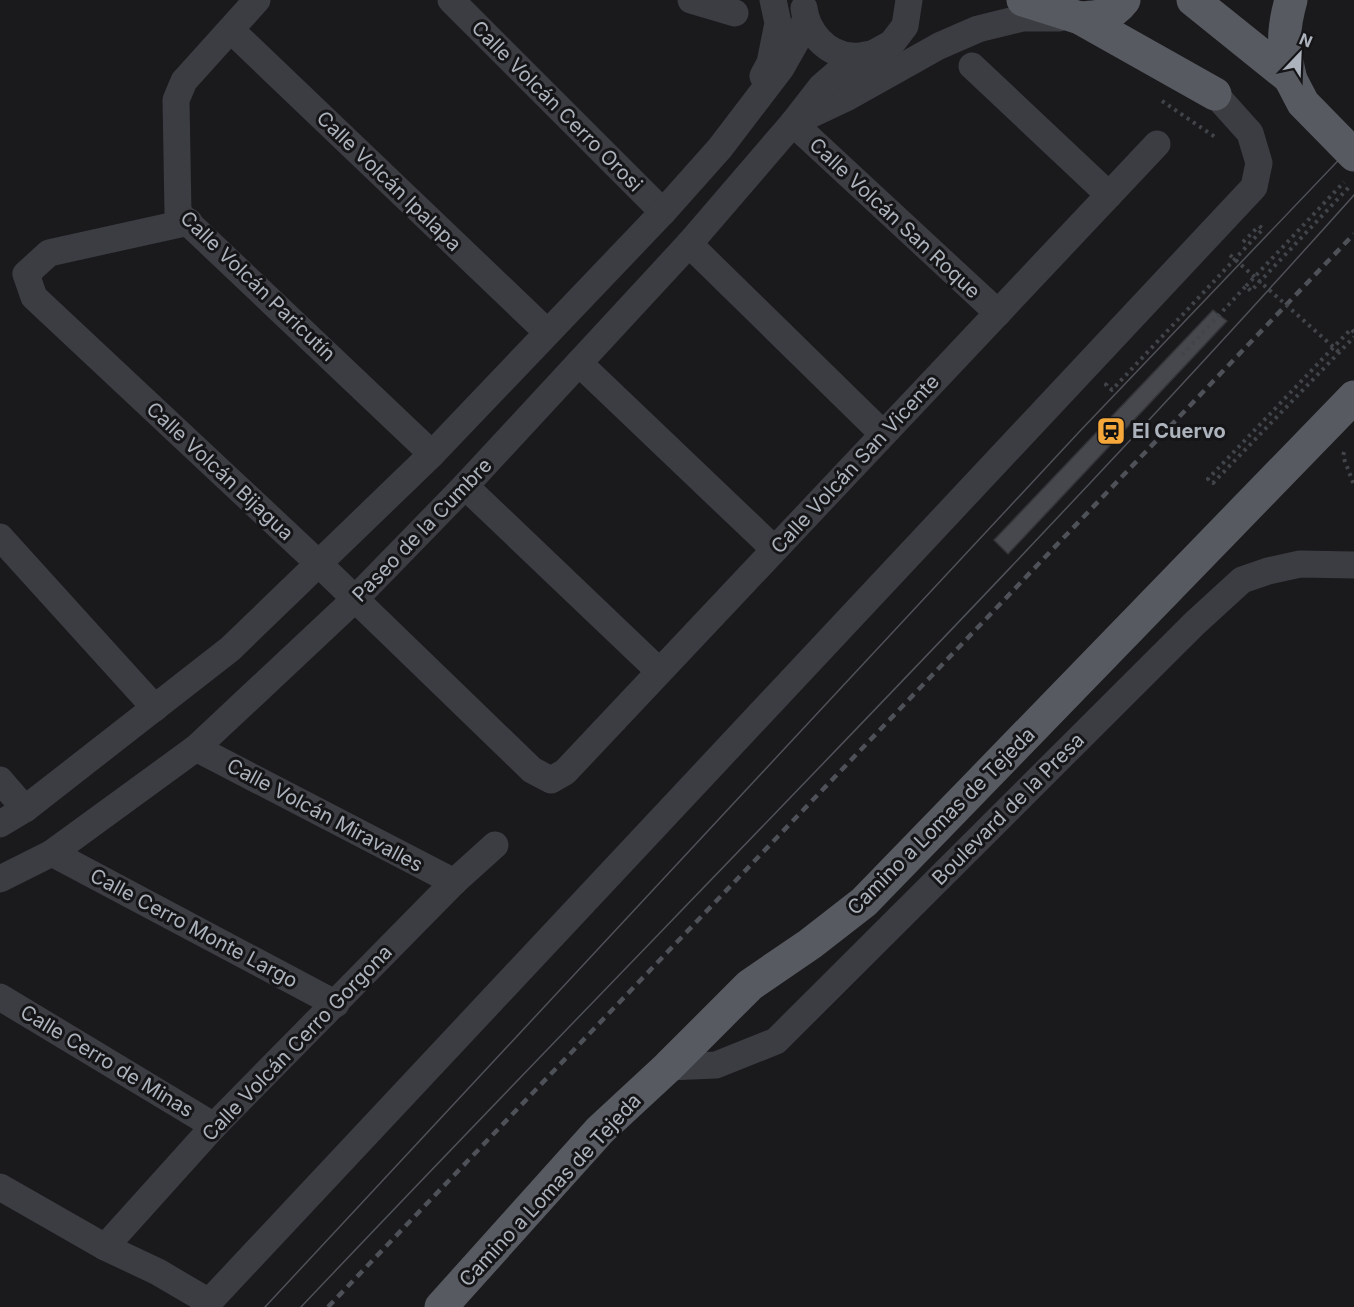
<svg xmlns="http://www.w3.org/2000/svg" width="1354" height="1307" viewBox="0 0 1354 1307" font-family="Inter,sans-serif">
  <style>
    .building { fill: #47484d; stroke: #343539; stroke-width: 1.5 }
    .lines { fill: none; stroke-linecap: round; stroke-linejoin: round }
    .path { stroke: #414449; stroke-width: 4; stroke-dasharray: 3 4.5; stroke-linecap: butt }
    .minor { stroke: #3b3d42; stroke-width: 27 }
    .major { stroke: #575a61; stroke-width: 33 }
    .tram { stroke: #4e5157; stroke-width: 1.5 }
    .rail { stroke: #4e5157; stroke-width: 4.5; stroke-dasharray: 8 6; stroke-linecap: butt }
    .path-bridge { stroke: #414449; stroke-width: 4; stroke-dasharray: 3 4.5; stroke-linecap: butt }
    .major-bridge { stroke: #575a61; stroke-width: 33 }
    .labels { text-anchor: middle; stroke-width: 6; stroke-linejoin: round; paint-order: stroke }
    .street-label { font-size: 20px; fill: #adb3bc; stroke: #151518 }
    .poi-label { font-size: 20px; font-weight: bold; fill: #adb3bc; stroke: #151518; text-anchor: start }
  </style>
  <rect width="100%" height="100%" fill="#1a1a1d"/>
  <polygon class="building" points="1213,310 1227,321 1008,554 994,540"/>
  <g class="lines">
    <g class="path">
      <polyline points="1162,101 1215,137"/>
      <polyline points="1243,242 1259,226"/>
      <polyline points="1246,286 1344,182"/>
      <polyline points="1354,332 1351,329 1208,479 1213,483 1354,337"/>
      <polyline points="1182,355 1246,286 1251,291 1351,185"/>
      <polyline points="1107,383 1106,385 1112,390 1263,229 1256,223"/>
      <polyline points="1344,452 1343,456 1354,485"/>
    </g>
    <g class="minor">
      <polyline points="257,0 184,81 176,100 178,213 432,454"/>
      <polyline points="451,0 663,212"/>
      <polyline points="691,0 735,13"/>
      <path d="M804,8C807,32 826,54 852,56C858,57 865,55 871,54"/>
      <polyline points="231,30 547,332"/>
      <polyline points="972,66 1109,195"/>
      <polyline points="763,76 770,63 778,23 773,0"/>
      <polyline points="189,222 49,253 26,274 34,297 318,563 532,770 551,780 565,772 1157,144"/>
      <polyline points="689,244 883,434"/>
      <polyline points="998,313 793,123 848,97 939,46 978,29 1023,18 1059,18"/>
      <polyline points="579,363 774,549"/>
      <polyline points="465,486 659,671"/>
      <polyline points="0,537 155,708"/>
      <polyline points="196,748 454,882"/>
      <polyline points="0,780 25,809"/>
      <polyline points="0,824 25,809 230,649 432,454 663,212 720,148 781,68 798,38 806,18"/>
      <polyline points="52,853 336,1004"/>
      <polyline points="0,879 52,853 196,748 355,599 465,486 689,244 793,123 821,87 836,74 892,43 905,26 909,0"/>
      <polyline points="0,997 214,1126"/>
      <polyline points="668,1067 716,1065 776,1041 1195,623 1242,580 1268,571 1300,564 1354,565"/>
      <polyline points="0,1187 105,1247 158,1272 209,1302 1254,187 1259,163 1250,133 1215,94"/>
      <polyline points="105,1247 214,1126 454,882 495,845"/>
    </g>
    <g class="major">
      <polyline points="1023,0 1080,18 1215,94"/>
      <polyline points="1193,0 1290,78"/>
      <path d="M1080,18C1099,17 1112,16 1124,0"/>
      <path d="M1291,80C1283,48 1282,32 1291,0"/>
      <polyline points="441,1307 600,1130 668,1067 750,985 810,944 864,902 1354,397"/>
    </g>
    <g class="tram">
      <polyline points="265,1307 1080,431 1354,144"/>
      <path d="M301,1307C652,936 1014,576 1354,195"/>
    </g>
    <polyline class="rail" points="328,1307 1354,234"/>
    <polyline class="path-bridge" points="1230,255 1339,352"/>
    <polyline class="major-bridge" points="1291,80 1303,103 1354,155"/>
  </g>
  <defs>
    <g id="station-square" transform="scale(1.5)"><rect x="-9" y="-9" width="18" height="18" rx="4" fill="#f5a73a" stroke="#151518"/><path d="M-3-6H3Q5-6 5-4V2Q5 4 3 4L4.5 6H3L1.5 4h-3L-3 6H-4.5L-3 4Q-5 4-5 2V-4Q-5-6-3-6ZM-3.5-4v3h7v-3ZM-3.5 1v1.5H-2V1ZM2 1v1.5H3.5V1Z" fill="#111"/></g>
  </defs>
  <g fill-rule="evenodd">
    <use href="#station-square" x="1111" y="431"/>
  </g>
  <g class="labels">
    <g class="street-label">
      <text transform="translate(557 106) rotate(45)" y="7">Calle Volcán Cerro Orosi</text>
      <text transform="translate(389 181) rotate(44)" y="7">Calle Volcán Ipalapa</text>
      <text transform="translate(895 218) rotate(43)" y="7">Calle Volcán San Roque</text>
      <text transform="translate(258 286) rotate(44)" y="7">Calle Volcán Paricutín</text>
      <text transform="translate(855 464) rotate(-47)" y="7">Calle Volcán San Vicente</text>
      <text transform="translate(220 471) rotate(43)" y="7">Calle Volcán Bijagua</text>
      <text transform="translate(422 530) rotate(-46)" y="7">Paseo de la Cumbre</text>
      <text transform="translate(1008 809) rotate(-45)" y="7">Boulevard de la Presa</text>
      <text transform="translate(325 815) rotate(28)" y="7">Calle Volcán Miravalles</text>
      <text transform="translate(941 821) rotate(-45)" y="7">Camino a Lomas de Tejeda</text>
      <text transform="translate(194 928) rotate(28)" y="7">Calle Cerro Monte Largo</text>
      <text transform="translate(297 1043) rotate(-46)" y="7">Calle Volcán Cerro Gorgona</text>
      <text transform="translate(107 1061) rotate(31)" y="7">Calle Cerro de Minas</text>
      <text transform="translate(550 1190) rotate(-47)" y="7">Camino a Lomas de Tejeda</text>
    </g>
    <g class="poi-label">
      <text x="1132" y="438">El Cuervo</text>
    </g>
  </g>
  <g transform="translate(1300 54) rotate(23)" stroke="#151518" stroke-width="4.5" paint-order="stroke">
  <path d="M0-4.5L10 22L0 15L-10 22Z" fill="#adb3bc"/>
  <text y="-9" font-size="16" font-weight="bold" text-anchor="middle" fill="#adb3bc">N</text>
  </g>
</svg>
